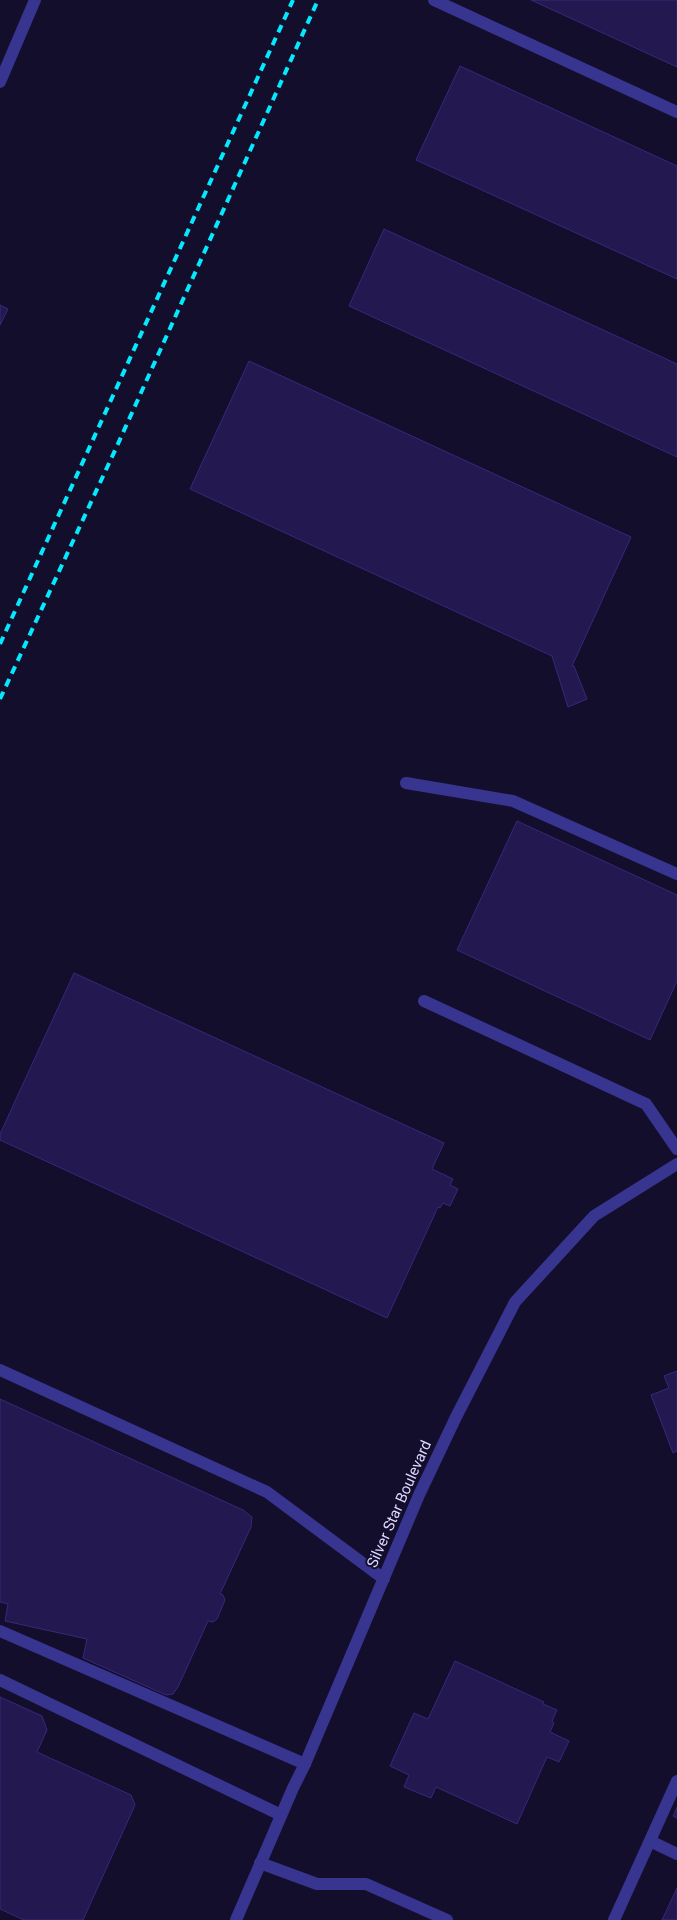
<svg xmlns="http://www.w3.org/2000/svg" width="677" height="1920" viewBox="0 0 677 1920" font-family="Roboto,sans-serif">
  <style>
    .building { fill: #23184f; stroke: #38287d }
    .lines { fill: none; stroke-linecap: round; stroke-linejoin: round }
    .service { stroke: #37358f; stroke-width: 12 }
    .minor { stroke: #37358f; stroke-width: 12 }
    .rail { stroke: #05e9ff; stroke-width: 4; stroke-dasharray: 8 6; stroke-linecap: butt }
    .labels { text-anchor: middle; stroke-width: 4; stroke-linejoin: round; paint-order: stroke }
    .street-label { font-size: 15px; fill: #ddd9ff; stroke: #130e2c }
  </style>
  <rect width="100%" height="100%" fill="#130e2c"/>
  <g class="building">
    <polygon points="531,0 677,0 677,67"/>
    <polygon points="460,66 677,166 677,279 416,160"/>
    <polygon points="384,229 677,364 677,457 349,306"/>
    <polygon points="0,305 8,309 0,325"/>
    <polygon points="249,361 631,537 572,666 574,666 587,699 568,707 552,656 190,489"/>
    <polygon points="517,821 677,895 677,981 650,1040 457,950"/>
    <polygon points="74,973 444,1143 432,1169 453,1179 450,1185 458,1189 450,1206 443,1203 440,1208 438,1207 387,1318 0,1140 0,1134"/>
    <polygon points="677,1371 677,1451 673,1453 651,1395 669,1388 664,1376"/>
    <polygon points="0,1399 243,1510 252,1517 251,1527 220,1594 223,1595 225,1600 217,1619 213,1622 208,1621 178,1687 173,1694 166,1695 83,1658 87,1639 5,1621 8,1604 0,1602"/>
    <polygon points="455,1661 544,1702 543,1704 557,1710 552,1721 554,1723 550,1732 569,1741 559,1762 547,1757 517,1824 436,1787 431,1798 404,1787 409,1775 390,1766 414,1713 428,1719"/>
    <polygon points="0,1697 42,1716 47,1730 37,1752 131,1795 135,1805 83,1920 24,1920 0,1909"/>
    <polygon points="677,1807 677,1818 673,1816"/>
    <polygon points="677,1888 677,1920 662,1920"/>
  </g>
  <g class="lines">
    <g class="service">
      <polyline points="434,0 677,112"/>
      <polyline points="0,82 35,0"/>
      <polyline points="406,783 513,801 677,874"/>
      <polyline points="424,1001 646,1104 677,1149"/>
      <polyline points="0,1370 267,1492 384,1579"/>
      <polyline points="0,1631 305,1764"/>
      <polyline points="0,1680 281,1815"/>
      <polyline points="650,1841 677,1854"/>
      <polyline points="260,1863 317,1884 366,1884 447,1920"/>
      <polyline points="614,1920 677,1781"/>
    </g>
    <polyline class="minor" points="236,1920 293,1788 305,1764 419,1495 456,1417 515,1302 594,1216 677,1164"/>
    <g class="rail">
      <polyline points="0,644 293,0"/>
      <polyline points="0,699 117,446 318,0"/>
    </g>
  </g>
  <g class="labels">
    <g class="street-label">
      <text transform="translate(399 1504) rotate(-66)" y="5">Silver Star Boulevard</text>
    </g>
  </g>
</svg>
